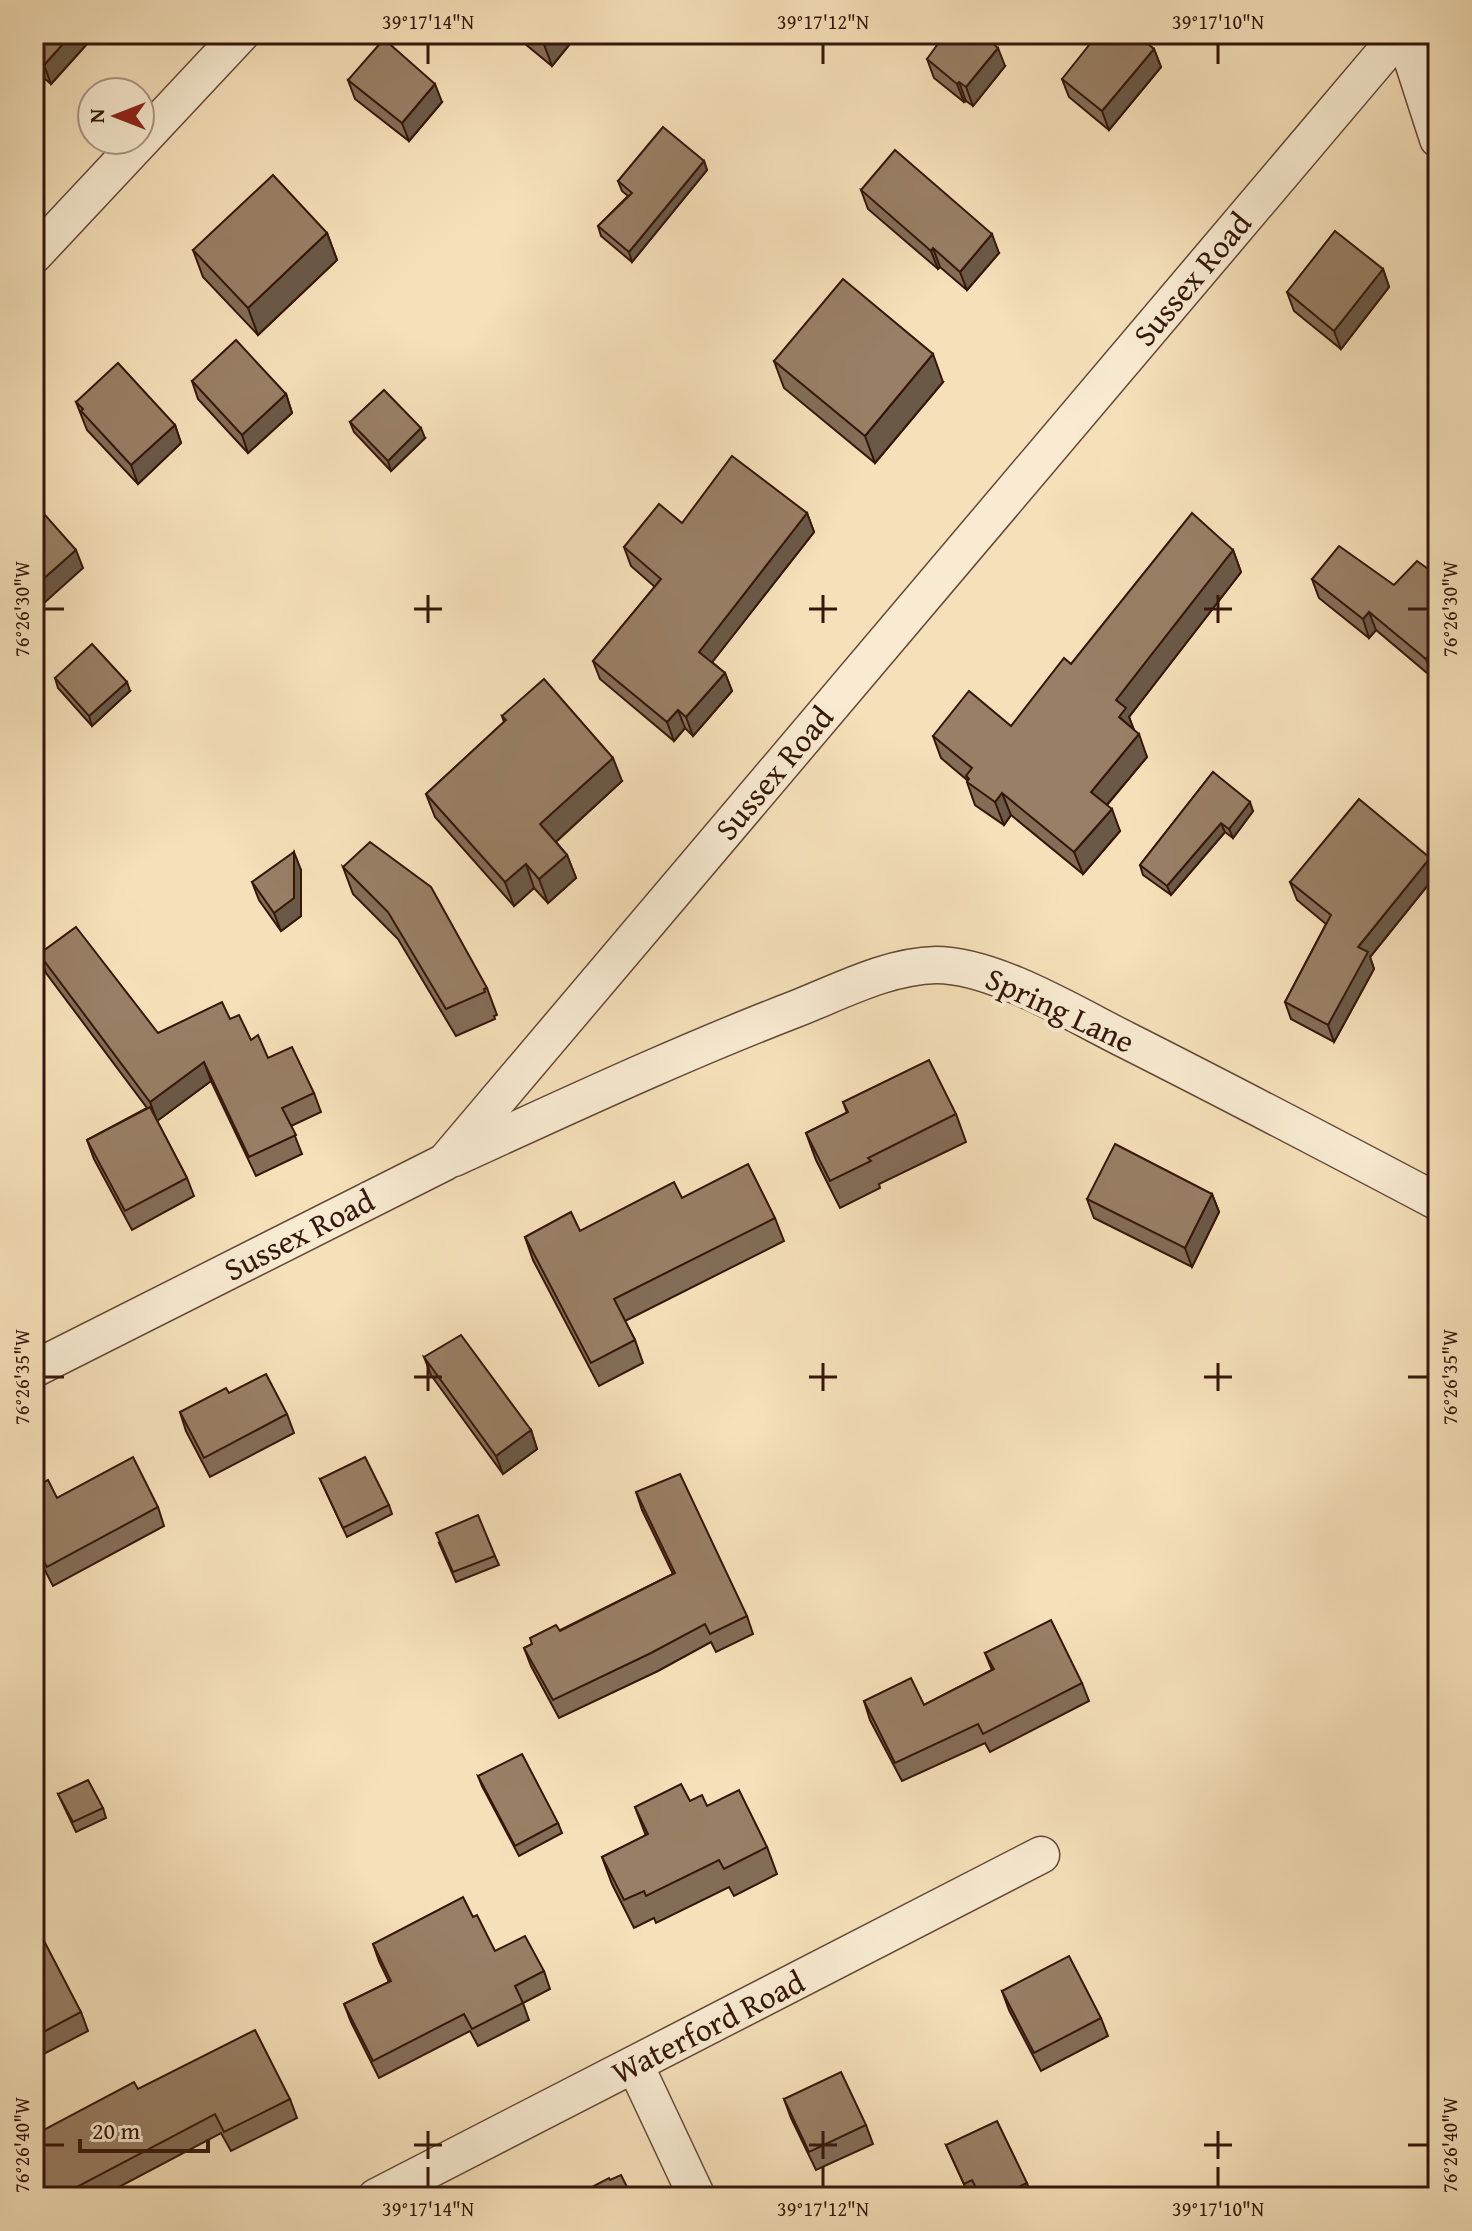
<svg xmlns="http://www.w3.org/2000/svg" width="1472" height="2231" viewBox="0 0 1472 2231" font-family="'Gentium Book Plus',serif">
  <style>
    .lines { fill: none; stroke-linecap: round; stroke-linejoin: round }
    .minor-casing { stroke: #644836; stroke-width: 39 }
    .minor { stroke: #f8ebd2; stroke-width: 36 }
    .wall { fill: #836d57; stroke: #34160a; stroke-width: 2 }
    .shaded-wall { fill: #6a5947; stroke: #34160a; stroke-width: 2 }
    .building { fill: #987f65; stroke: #34160a; stroke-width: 2 }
    .ticks { fill: none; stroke: #34160a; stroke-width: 3 }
    .labels { text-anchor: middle; stroke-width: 8; stroke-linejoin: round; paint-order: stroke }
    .street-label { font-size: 32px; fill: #34160a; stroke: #f8ebd2 }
    .neatline { fill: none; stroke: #34160a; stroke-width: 3 }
    .ticks-label { font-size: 20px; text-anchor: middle; fill: #34160a }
  </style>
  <rect width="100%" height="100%" fill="#f5e0b9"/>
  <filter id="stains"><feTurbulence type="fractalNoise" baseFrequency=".0025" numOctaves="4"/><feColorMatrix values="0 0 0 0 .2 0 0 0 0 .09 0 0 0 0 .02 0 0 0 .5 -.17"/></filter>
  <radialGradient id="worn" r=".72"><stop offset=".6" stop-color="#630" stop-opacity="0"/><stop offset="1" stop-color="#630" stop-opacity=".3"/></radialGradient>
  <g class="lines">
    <g class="minor-casing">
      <g id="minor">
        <polyline points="1404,34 1438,139"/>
        <polyline points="34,255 241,34"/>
        <path d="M454,1158C568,1106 681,1053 798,1008C841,991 888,966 936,965C994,965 1074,1014 1126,1040C1231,1093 1334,1147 1438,1202"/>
        <polyline points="34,1369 445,1162 1400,34"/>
        <polyline points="635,2065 697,2197"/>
        <polyline points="376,2197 1041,1855"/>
      </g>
    </g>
    <use href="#minor" class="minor"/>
  </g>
  <g class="wall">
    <polygon points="34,34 96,34 51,84 34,69"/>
    <polygon points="513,34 578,34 552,66"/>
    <polygon points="1154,49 1161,67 1109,130 1069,97 1062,79"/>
    <polygon points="927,59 1005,66 973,106 966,101 964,102 934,78"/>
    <polygon points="348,80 442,102 409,141 355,99"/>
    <polygon points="704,161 707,170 632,262 601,236 598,226 628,196 622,191 618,181"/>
    <polygon points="861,190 999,253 967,290 940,267 938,269 868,209"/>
    <polygon points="327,233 337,260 258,335 203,277 193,250"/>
    <polygon points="1383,269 1389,287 1341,349 1294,311 1287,292"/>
    <polygon points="774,361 943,382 875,463 784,388"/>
    <polygon points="192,381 286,394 292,413 248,453 198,399"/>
    <polygon points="76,402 175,425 181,443 138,484 87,430"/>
    <polygon points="350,422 425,438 391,471 354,432"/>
    <polygon points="807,513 814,532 712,662 725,673 732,691 693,736 685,728 674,741 600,679 593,661 655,587 631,566 624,547 682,523"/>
    <polygon points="1233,550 1241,572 1129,717 1134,730 1147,757 1107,805 1120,831 1083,874 1011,815 1004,825 975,805 967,782 967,780 941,758 933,736 1011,726 1071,664"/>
    <polygon points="1438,576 1438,672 1433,678 1376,630 1369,638 1319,598 1312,579 1394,585"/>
    <polygon points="55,678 130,691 92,726 58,688"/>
    <polygon points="502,716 622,781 556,842 567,855 576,878 548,903 534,888 514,906 435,817 426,794 504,722"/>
    <polygon points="1213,772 1253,811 1233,838 1225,832 1171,895 1143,875 1140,865"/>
    <polygon points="343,867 487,988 497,1015 494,1016 495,1019 456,1036 398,939 353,894"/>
    <polygon points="301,870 301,916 281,931 259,900 252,882"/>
    <polygon points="1436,875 1370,957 1374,969 1334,1042 1291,1019 1285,1002 1326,924 1297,900 1290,882"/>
    <polygon points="39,954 158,1033 230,1019 268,1058 314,1093 321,1112 291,1126 302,1154 256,1176 211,1081 157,1121 187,1178 194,1196 132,1230 94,1159 87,1140 147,1108 46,973"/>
    <polygon points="843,1102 956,1114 966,1142 879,1184 880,1188 840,1208 816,1160 806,1133 847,1113"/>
    <polygon points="1212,1194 1219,1212 1192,1267 1094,1218 1087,1199"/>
    <polygon points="682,1198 775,1218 784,1241 625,1321 635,1340 643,1363 599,1386 533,1260 525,1237 580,1231"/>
    <polygon points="424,1357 531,1430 537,1449 503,1474 431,1375"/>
    <polygon points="229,1393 287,1414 294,1433 210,1477 186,1431 180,1412"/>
    <polygon points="320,1479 389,1505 392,1514 347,1537"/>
    <polygon points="34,1488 57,1498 158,1507 164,1526 53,1586 34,1549"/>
    <polygon points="636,1492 747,1616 753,1634 716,1652 711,1642 658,1671 559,1718 531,1666 524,1648 673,1574 642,1510"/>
    <polygon points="439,1543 495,1556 499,1565 456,1582"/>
    <polygon points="985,1653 1082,1683 1089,1701 990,1752 985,1743 902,1781 870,1720 864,1701 924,1705 992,1670"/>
    <polygon points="478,1776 558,1823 562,1833 519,1856 482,1786"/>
    <polygon points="58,1794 103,1808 106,1818 76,1832"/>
    <polygon points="690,1801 707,1806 767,1847 777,1874 734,1896 729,1887 656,1923 654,1918 634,1928 612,1884 602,1857 646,1836 635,1807"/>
    <polygon points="473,1917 495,1951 544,1971 550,1989 523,2003 529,2020 478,2046 470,2031 379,2078 351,2022 344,2004 389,1982 379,1961 373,1944"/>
    <polygon points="34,1941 81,2012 88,2031 40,2056 34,2043"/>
    <polygon points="1002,1991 1101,2018 1108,2036 1041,2071 1009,2010"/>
    <polygon points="138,2089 290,2099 297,2118 231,2151 221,2133 100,2197 39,2197 34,2188 34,2135"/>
    <polygon points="784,2099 866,2125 873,2144 816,2170 791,2118"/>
    <polygon points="946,2145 1027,2183 1030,2192 1021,2197 979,2197 976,2189 968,2193"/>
  </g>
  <g class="shaded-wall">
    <polygon points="72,34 96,34 51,84 44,65"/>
    <polygon points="546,34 578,34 552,66 542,39"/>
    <polygon points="998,48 1005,66 973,106 966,87"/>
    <polygon points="1154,49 1161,67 1109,130 1102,111"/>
    <polygon points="959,82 966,101 964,102 957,84"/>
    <polygon points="435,84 442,102 409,141 402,123"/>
    <polygon points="704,161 707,170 632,262 629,252"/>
    <polygon points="327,233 337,260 258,335 248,308"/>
    <polygon points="992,234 999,253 967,290 960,272"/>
    <polygon points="933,248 940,267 938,269 931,251"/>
    <polygon points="1383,269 1389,287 1341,349 1334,331"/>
    <polygon points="933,354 943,382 875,463 865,436"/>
    <polygon points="286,394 292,413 248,453 242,435"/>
    <polygon points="175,425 181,443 138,484 131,465"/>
    <polygon points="421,428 425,438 391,471 388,461"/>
    <polygon points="807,513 814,532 706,670 699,652"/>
    <polygon points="76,550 83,568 34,612 34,587"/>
    <polygon points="1233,550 1241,572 1129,717 1134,730 1119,717 1116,700"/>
    <polygon points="1369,612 1376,630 1369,638 1363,619"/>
    <polygon points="1438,645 1438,672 1433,678 1426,659"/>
    <polygon points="725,673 732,691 693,736 686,717"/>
    <polygon points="127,682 130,691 92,726 89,716"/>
    <polygon points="678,710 685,728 674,741 667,722"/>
    <polygon points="1139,734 1147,757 1099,814 1091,792"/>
    <polygon points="613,758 622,781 549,848 540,824"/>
    <polygon points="1002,793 1011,815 1004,825 995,802"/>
    <polygon points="1250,802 1253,811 1233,838 1229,829"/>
    <polygon points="1112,809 1120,831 1083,874 1074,852"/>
    <polygon points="1221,823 1225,832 1171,895 1167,886"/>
    <polygon points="294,852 301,870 301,916 281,931 274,913"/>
    <polygon points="567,855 576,878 548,903 539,879"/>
    <polygon points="1430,858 1436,875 1370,957 1374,969 1334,1042 1328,1025 1358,947"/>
    <polygon points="526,864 534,888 514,906 505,882"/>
    <polygon points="204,1062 211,1081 157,1121 150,1102"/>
    <polygon points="1212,1194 1219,1212 1192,1267 1185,1248"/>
    <polygon points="531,1430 537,1449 503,1474 496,1456"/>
  </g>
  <g class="building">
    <polygon points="34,34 72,34 44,65 34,56"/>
    <polygon points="537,34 546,34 542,39"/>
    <polygon points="945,34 982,34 998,48 966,87 959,82 957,84 927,59"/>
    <polygon points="1098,34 1136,34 1154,49 1102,111 1062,79"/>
    <polygon points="384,39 435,84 402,123 348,80"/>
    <polygon points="663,127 704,161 629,252 598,226 632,193 618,181"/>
    <polygon points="895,150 992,234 960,272 933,248 931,251 861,190"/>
    <polygon points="273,175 327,233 248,308 193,250"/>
    <polygon points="1335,231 1383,269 1334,331 1287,292"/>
    <polygon points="843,279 933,354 865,436 774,361"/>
    <polygon points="236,340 286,394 242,435 192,381"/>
    <polygon points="118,363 175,425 131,465 81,411 83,409 76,402"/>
    <polygon points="384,390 421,428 388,461 350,422"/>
    <polygon points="732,456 807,513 699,652 725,673 686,717 678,710 667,722 593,661 661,579 624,547 659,504 682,523"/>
    <polygon points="37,506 76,550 34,587 34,509"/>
    <polygon points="1192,513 1233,550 1116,700 1126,708 1119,717 1139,734 1091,792 1112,809 1074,852 1002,793 995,802 967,782 969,779 966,776 972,768 933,736 969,691 1011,726 1064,658 1071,664"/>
    <polygon points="1339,546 1394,585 1417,561 1438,576 1438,645 1426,659 1369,612 1363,619 1312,579"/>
    <polygon points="92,644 127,682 89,716 55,678"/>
    <polygon points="544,679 613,758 540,824 567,855 539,879 526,864 505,882 426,794 506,720 502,716"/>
    <polygon points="1213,772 1250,802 1229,829 1221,823 1167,886 1140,865"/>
    <polygon points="1359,799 1430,858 1358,947 1368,952 1328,1025 1285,1002 1331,915 1290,882"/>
    <polygon points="370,842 431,887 487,988 484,989 485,992 446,1009 388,912 343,867"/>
    <polygon points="294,852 294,898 274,913 252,882"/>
    <polygon points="76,927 158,1033 222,1002 230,1019 239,1015 251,1040 258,1035 268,1058 292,1047 314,1093 282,1108 296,1135 249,1157 204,1062 150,1102 39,954"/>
    <polygon points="929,1060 956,1114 868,1158 871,1161 830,1181 806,1133 848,1112 843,1102"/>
    <polygon points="150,1107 187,1178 125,1211 87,1140"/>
    <polygon points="1115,1144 1212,1194 1185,1248 1087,1199"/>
    <polygon points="748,1164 775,1218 614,1299 635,1340 591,1363 525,1237 571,1212 580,1231 674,1182 682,1198"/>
    <polygon points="461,1335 531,1430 496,1456 424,1357"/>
    <polygon points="266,1374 287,1414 204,1458 180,1412 226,1388 229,1393"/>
    <polygon points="133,1457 158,1507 47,1567 34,1544 34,1488 48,1480 57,1498"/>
    <polygon points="365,1457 389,1505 343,1528 320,1479"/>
    <polygon points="680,1474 747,1616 710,1634 705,1624 651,1653 553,1700 524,1648 532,1644 530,1638 556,1625 560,1631 675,1573 636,1492"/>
    <polygon points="478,1515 495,1556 453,1572 436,1533"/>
    <polygon points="1051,1620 1082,1683 983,1734 978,1724 895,1763 864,1701 911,1678 924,1705 994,1669 985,1653"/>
    <polygon points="522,1754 558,1823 515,1846 478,1776"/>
    <polygon points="88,1780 103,1808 73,1822 58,1794"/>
    <polygon points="681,1784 690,1801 702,1795 707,1806 739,1790 767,1847 724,1869 719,1860 646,1896 644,1891 624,1900 602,1857 648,1834 635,1807"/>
    <polygon points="463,1897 473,1917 477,1915 495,1951 525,1936 544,1971 515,1986 523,2003 472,2029 464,2014 373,2061 344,2004 391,1981 373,1944"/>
    <polygon points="42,1937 81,2012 34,2037 34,1941"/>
    <polygon points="1069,1956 1101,2018 1034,2053 1002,1991"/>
    <polygon points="255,2030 290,2099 224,2132 215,2114 58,2197 42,2197 34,2183 34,2135 134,2082 138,2089"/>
    <polygon points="841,2072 866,2125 809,2152 784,2099"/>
    <polygon points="997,2121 1027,2183 997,2197 981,2197 972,2180 964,2184 946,2145"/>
    <polygon points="621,2175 632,2197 573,2197 609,2178 610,2180"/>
  </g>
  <path class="ticks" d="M428,44V64M823,44V64M1218,44V64M428,595V623M823,595V623M1218,595V623M44,609H64M414,609H442M809,609H837M1204,609H1232M1408,609H1428M428,1363V1391M823,1363V1391M1218,1363V1391M44,1377H64M414,1377H442M809,1377H837M1204,1377H1232M1408,1377H1428M428,2131V2159M823,2131V2159M1218,2131V2159M44,2145H64M414,2145H442M809,2145H837M1204,2145H1232M1408,2145H1428M428,2167V2187M823,2167V2187M1218,2167V2187"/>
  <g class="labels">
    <g class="street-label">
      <text transform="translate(1192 279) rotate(-50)" y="11">Sussex Road</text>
      <text transform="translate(774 773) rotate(-50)" y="11">Sussex Road</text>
      <text transform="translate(1060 1010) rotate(25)" y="11">Spring Lane</text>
      <text transform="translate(299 1235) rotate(-27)" y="11">Sussex Road</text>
      <text transform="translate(708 2027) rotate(-27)" y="11">Waterford Road</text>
    </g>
  </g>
  <rect width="1472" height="2231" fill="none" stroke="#f5e0b9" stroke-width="88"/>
  <g transform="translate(116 116) rotate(270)"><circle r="38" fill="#f8ebd2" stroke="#aa9682" stroke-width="2"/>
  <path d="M0-6L14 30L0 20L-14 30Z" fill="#8f2418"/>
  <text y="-12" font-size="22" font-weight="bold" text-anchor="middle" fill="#34160a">N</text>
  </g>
  <path d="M80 2139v12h128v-12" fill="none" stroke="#34160a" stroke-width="4"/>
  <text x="92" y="2139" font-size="24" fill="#34160a" stroke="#f8ebd2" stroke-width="6" paint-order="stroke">20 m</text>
  <rect x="44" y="44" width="1384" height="2143" class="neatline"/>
  <g class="ticks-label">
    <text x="428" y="29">39°17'14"N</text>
    <text x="823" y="29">39°17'12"N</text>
    <text x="1218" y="29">39°17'10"N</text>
    <text transform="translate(1450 609) rotate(-90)" y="7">76°26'30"W</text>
    <text transform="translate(22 609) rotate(-90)" y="7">76°26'30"W</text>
    <text transform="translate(1450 1377) rotate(-90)" y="7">76°26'35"W</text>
    <text transform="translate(22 1377) rotate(-90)" y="7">76°26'35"W</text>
    <text transform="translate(1450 2145) rotate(-90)" y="7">76°26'40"W</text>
    <text transform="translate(22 2145) rotate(-90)" y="7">76°26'40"W</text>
    <text x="428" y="2216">39°17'14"N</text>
    <text x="823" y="2216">39°17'12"N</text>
    <text x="1218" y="2216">39°17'10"N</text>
  </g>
  <rect width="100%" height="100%" filter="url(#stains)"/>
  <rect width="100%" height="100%" fill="url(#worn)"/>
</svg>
